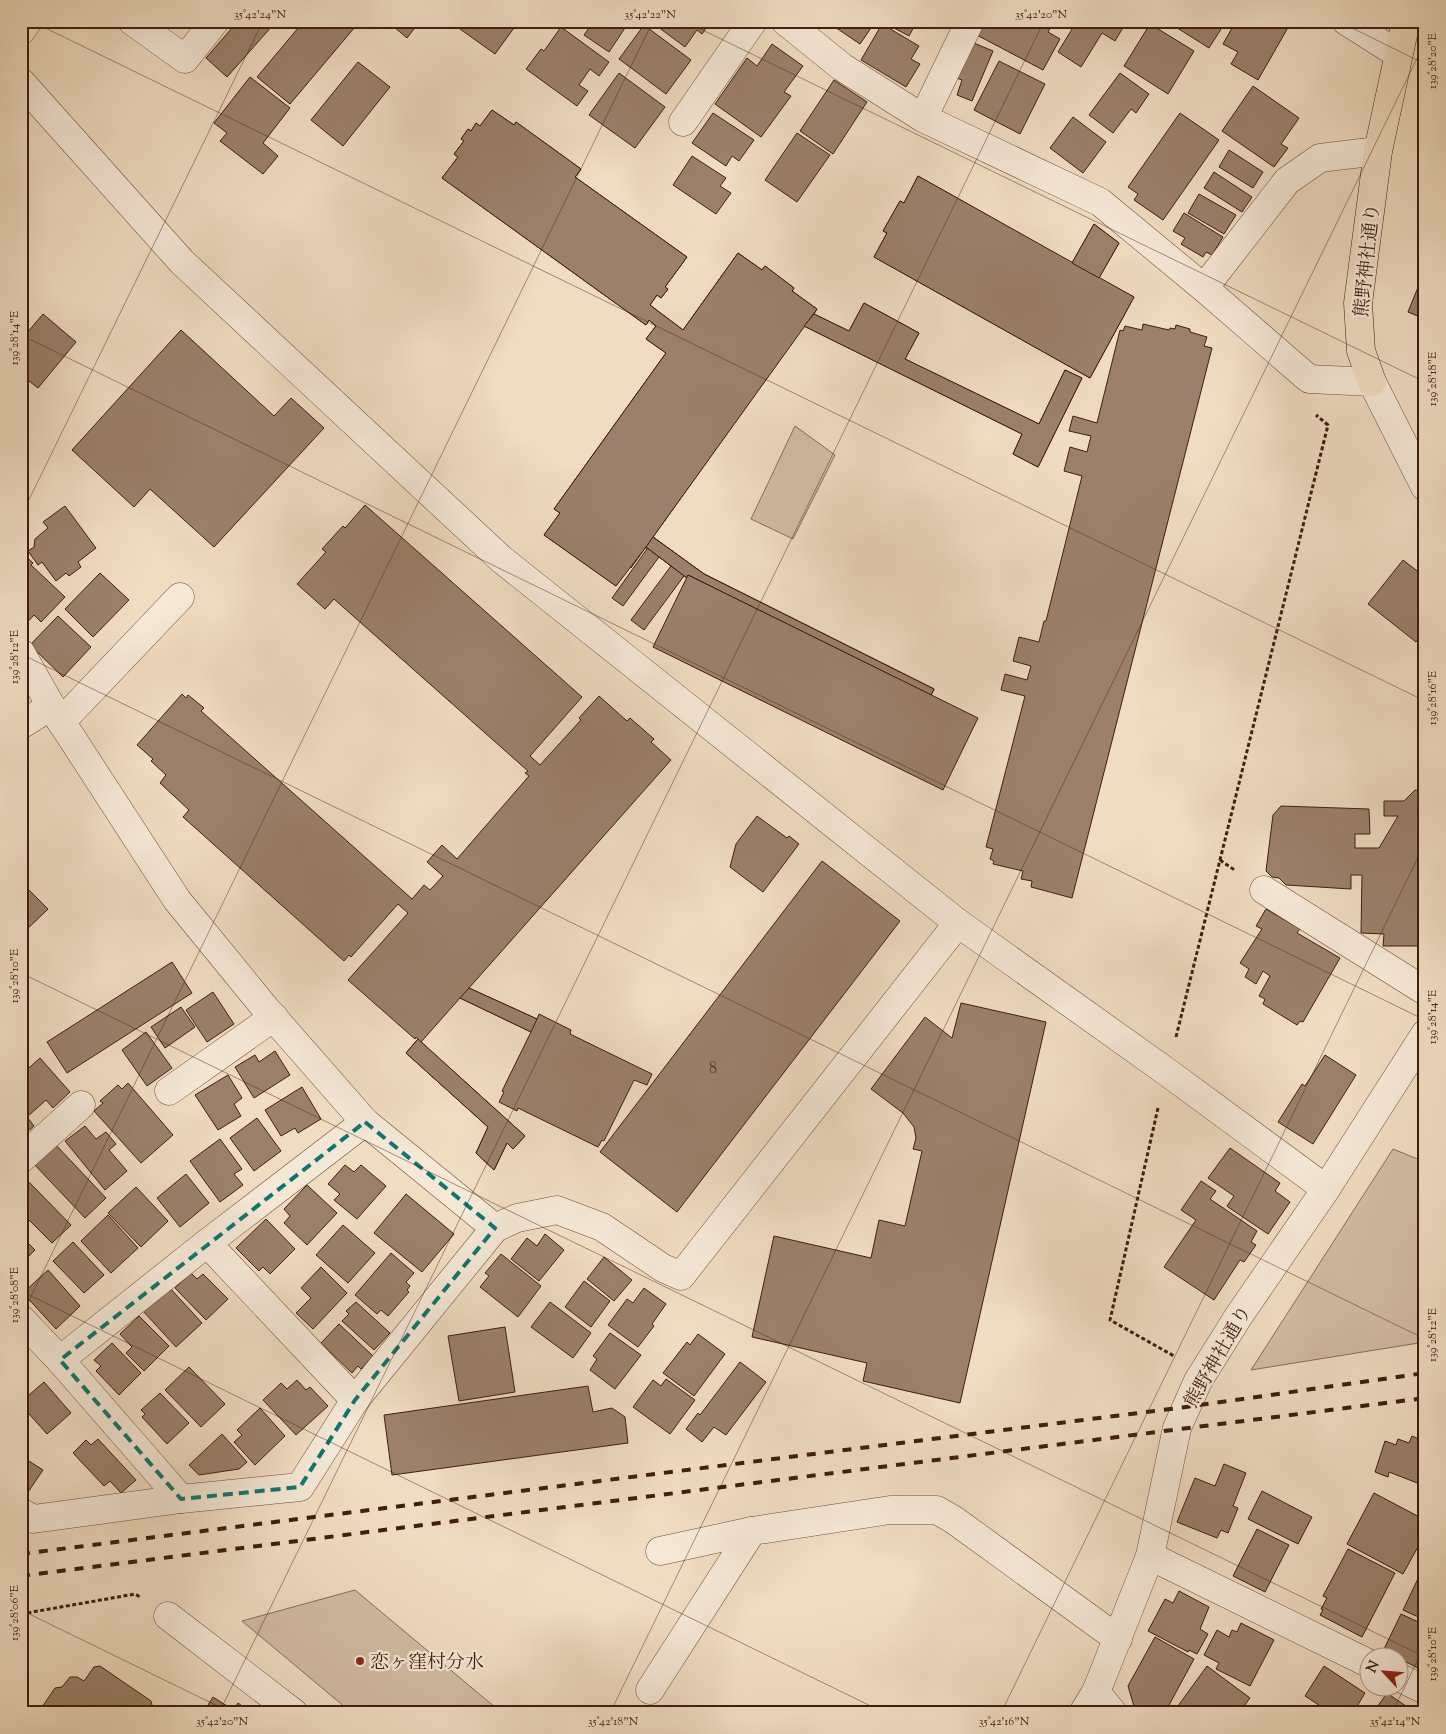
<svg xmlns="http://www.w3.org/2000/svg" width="1446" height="1734" viewBox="0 0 1446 1734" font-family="'Sorts Mill Goudy','Noto Serif JP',serif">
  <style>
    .green { fill: #d2bca3; stroke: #896c58 }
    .building { fill: #9c806b; stroke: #401d0e }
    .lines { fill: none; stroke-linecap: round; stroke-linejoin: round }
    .minor-casing { stroke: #6c4d3b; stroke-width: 29 }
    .major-casing { stroke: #401d0e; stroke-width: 29 }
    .path { stroke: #401d0e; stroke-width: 3; stroke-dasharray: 4 2.5; stroke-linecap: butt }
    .minor { stroke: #f5e8d7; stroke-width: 28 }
    .major { stroke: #f0dcc1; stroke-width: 28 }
    .rail { stroke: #401d0e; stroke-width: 4; stroke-dasharray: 9 9; stroke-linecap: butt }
    .marked { fill: none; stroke: #0f766e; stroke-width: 4; stroke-dasharray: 10 6; stroke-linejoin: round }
    .ticks { fill: none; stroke: #401d0e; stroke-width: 1; stroke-opacity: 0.45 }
    .poi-dot { fill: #8f2418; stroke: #f5e8d7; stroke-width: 2 }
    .labels { text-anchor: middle; stroke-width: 4.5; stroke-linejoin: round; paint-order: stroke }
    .number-label { font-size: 16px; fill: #573625 }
    .street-label { font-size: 19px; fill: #401d0e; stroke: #f5e8d7 }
    .poi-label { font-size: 19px; fill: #401d0e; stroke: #f5e8d7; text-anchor: start }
    .neatline { fill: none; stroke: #401d0e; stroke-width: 2 }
    .ticks-label { font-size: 12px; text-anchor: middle; fill: #401d0e }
  </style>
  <rect width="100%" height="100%" fill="#f0dcc1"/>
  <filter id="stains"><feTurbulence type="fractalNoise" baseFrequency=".004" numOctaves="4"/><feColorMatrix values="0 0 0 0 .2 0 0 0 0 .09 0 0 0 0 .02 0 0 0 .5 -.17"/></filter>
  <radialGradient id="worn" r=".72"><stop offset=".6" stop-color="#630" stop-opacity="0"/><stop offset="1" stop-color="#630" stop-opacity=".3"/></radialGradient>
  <g class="green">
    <polygon points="795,426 835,455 793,539 751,519"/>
    <polygon points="1393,1149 1425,1162 1425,1342 1251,1370"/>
    <polygon points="355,1590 502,1713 352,1713 242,1621"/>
  </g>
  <g class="building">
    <polygon points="238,21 268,21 273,25 227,77 206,58"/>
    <polygon points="304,21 349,21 355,27 290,104 257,77"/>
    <polygon points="387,21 420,21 407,38"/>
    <polygon points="465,21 519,21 495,54 460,29"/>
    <polygon points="580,21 615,21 625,28 609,52 584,35 589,28"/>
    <polygon points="623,21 638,21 632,28"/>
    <polygon points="650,21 711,21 702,34 697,30 685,47"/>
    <polygon points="826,21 862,21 871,28 860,44"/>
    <polygon points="881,21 917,21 909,36"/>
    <polygon points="980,21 1054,21 1048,32 1060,39 1043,70 973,33"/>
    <polygon points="1077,21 1127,21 1115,41 1102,33 1081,67 1058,52"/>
    <polygon points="1166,21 1215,21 1223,26 1209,48"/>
    <polygon points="1236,21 1289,21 1288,23 1290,24 1258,80 1231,64 1238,52 1223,44"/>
    <polygon points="882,24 919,46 911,59 920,64 906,87 861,60"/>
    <polygon points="1150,24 1194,51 1168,94 1124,66"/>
    <polygon points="644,25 691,60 666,94 619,59"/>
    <polygon points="561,27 609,62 599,76 590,69 579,85 588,91 577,106 526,69 541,49 544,51"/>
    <polygon points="969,41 993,51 972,101 957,95 962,80 954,77"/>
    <polygon points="772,44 803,66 784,92 791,96 761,137 715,104 747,58 757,66"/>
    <polygon points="999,61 1045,84 1020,134 974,110"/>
    <polygon points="358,62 390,87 343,146 311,120"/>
    <polygon points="619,73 665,107 635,148 589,115"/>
    <polygon points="1120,73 1149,94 1136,113 1131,109 1113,133 1089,115"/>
    <polygon points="250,77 290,108 263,143 278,156 263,174 220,141 227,133 214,123"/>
    <polygon points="834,80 867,102 833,154 800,131"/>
    <polygon points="1253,86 1299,118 1281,144 1288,148 1274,167 1222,131"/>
    <polygon points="492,110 514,125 516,122 581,169 575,177 687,257 665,287 668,289 661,298 657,295 650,305 683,330 738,253 762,270 765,266 794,288 792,291 817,309 814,314 849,331 864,303 919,333 905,359 1039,424 1065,370 1082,378 1038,467 1013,454 1022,434 804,326 653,537 704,574 934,689 931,695 688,575 687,578 684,576 644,630 631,620 671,566 659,557 623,606 612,598 647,549 646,547 631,568 630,566 616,586 544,535 560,513 554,509 666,353 646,339 656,326 649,320 646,325 442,178 458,157 454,154 464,141 461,139 468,129 471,131 476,123 480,126"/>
    <polygon points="492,110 514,125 516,122 581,169 575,177 687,257 665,287 668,289 661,298 657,295 650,305 683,330 738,253 762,270 765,266 794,288 792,291 817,309 653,537 704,574 934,689 931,695 688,575 687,578 646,547 616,586 544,535 560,513 554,509 666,353 646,339 656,326 649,320 646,325 442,178 458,157 454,154 464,141 461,139 468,129 471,131 476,123 480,126"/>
    <polygon points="713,113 754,140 739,161 732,156 726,166 692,143"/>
    <polygon points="1180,113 1219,140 1163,220 1134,200 1138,194 1128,187"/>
    <polygon points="1073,117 1106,142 1083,173 1050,148"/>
    <polygon points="797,133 830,155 797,202 765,180"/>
    <polygon points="1229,150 1263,172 1253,188 1219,167"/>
    <polygon points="692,156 726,178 720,186 731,193 716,214 673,185"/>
    <polygon points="1214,172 1252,197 1242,212 1204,188"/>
    <polygon points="918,176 1072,263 1094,224 1119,243 1099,278 1134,297 1090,378 874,257 887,233 883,231 900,201 904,203"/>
    <polygon points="918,176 1134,297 1090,378 874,257 887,233 883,231 900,201 904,203"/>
    <polygon points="1199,194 1236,215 1224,234 1188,213"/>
    <polygon points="1184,213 1223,237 1212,255 1206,252 1203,257 1181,244 1185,238 1173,231"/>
    <polygon points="1094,224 1119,243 1099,278 1072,263"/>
    <polygon points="1425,270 1425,319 1408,312"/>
    <polygon points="864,303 919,333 905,359 1039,424 1065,370 1082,378 1038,467 1013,454 1022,434 804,326 814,314 849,331"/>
    <polygon points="43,314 76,342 38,388 21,375 21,340"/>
    <polygon points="1143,324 1169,330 1170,328 1175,329 1176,325 1190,329 1190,332 1207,337 1204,346 1212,348 1072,898 1031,887 1032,881 1021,879 1023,871 993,864 994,861 990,859 993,849 986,847 1025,696 1001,690 1005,674 1027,680 1031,666 1013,661 1019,637 1039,642 1044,621 1046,621 1082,476 1064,471 1070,447 1087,452 1091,436 1069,431 1073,416 1097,423 1120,330 1123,331 1125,326 1142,330"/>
    <polygon points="181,330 274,416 291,398 324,428 214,547 150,489 134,507 72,450"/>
    <polygon points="365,505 582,697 530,756 540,765 581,720 579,718 599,696 627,721 630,718 654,739 651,742 671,760 469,988 537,1019 539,1014 571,1030 570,1034 652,1074 647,1085 634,1080 604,1141 602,1140 598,1147 518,1108 517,1111 499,1102 504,1092 502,1091 531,1032 460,998 421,1042 525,1136 513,1149 507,1143 494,1170 476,1153 488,1127 406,1053 418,1039 416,1037 415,1039 348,980 408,913 398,904 351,957 349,955 344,961 183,817 189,810 160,783 166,775 151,761 153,759 137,745 182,694 186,698 188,695 204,708 201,711 412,899 424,885 430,890 443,876 427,862 442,845 457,859 529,776 525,773 528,771 334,599 325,609 297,584 326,552 322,549 343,526 345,528"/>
    <polygon points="65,506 96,548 78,562 81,567 69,576 66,573 56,581 42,562 38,565 28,551 34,547 35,539 48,528 43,522"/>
    <polygon points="653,537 704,574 934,689 931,695 688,575 687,578 646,547"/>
    <polygon points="24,555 33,563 31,565 65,597 41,622 34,615 23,627 21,625 21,558"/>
    <polygon points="1403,560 1425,577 1425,631 1416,642 1368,604"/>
    <polygon points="100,573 129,600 93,637 65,609"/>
    <polygon points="688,575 978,718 943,790 653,647"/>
    <polygon points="58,616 91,647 63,677 30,645"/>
    <polygon points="1420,731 1425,731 1425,775 1419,775"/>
    <polygon points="1415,790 1425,791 1425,946 1383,946 1384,934 1361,933 1362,875 1351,875 1351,889 1286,885 1279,878 1272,877 1266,871 1273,815 1281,806 1369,809 1370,834 1355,834 1355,848 1379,848 1398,816 1384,816 1384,801 1404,801"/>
    <polygon points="757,816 787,838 789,836 799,844 763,892 730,867 736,844"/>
    <polygon points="822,861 900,921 677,1212 600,1152"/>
    <polygon points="21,882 48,909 21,935"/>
    <polygon points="1266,909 1300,929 1297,933 1340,958 1303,1022 1300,1021 1297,1025 1263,1004 1265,999 1259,996 1270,976 1263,971 1256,984 1245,977 1249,969 1240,963 1262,929 1256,926"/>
    <polygon points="172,962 192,993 67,1073 47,1042"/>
    <polygon points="469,988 537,1019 531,1032 460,998"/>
    <polygon points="213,992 234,1024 207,1042 186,1010"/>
    <polygon points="961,1003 1046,1022 960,1403 863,1381 867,1363 752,1337 774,1236 871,1258 879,1220 905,1226 922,1151 913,1149 916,1138 914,1127 903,1113 871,1089 925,1017 952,1038"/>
    <polygon points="181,1007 195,1027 165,1048 151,1027"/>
    <polygon points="146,1032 172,1068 147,1086 122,1050"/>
    <polygon points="418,1039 525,1136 513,1149 507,1143 494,1170 476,1153 488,1127 406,1053"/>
    <polygon points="275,1051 290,1075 254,1098 235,1067 255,1055 259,1062"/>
    <polygon points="1325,1055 1356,1075 1313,1144 1278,1122 1302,1084 1305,1086"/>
    <polygon points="40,1058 70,1092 53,1108 46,1100 27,1117 34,1126 21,1137 21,1075"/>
    <polygon points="228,1075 242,1098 234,1104 241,1116 218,1130 195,1095"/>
    <polygon points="128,1083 173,1135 141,1163 94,1111 103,1103 100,1101 118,1085 122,1089"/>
    <polygon points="302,1087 321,1119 298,1133 295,1128 281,1136 265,1110"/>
    <polygon points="257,1118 281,1151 254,1171 230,1138"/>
    <polygon points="85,1126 96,1139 106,1132 116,1144 109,1150 127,1171 105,1190 65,1141"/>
    <polygon points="220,1139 242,1169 234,1174 243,1185 220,1202 190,1161"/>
    <polygon points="54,1143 106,1198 85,1218 33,1163"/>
    <polygon points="1230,1148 1280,1183 1275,1191 1290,1202 1268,1234 1228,1207 1227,1206 1234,1196 1208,1178"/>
    <polygon points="345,1165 354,1172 361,1165 386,1186 357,1219 334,1200 340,1194 328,1184"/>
    <polygon points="186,1174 209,1203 180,1227 157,1198"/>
    <polygon points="26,1179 71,1225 52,1243 21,1212 21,1183"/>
    <polygon points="1201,1181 1216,1191 1210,1199 1257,1231 1251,1242 1256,1245 1244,1262 1240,1260 1214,1300 1164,1267 1196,1220 1181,1210"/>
    <polygon points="307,1185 337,1213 307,1245 284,1223 290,1216 284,1209"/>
    <polygon points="136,1187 168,1221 141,1247 108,1213"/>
    <polygon points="406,1194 454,1234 422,1272 374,1233"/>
    <polygon points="108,1215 138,1248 111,1273 81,1241"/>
    <polygon points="266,1219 295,1249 270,1274 263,1267 259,1271 236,1248"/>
    <polygon points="343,1225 375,1253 348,1283 316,1255"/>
    <polygon points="545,1234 564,1250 539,1281 511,1259 527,1238 537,1246"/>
    <polygon points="21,1236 35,1250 21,1264"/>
    <polygon points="73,1242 104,1275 84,1293 53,1261"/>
    <polygon points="391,1253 414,1273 406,1282 410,1286 407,1290 409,1292 388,1316 381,1310 377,1314 355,1295"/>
    <polygon points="501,1254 541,1286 518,1317 480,1287 489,1276 485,1273"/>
    <polygon points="604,1257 632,1280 614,1301 587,1279"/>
    <polygon points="321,1267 347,1293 313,1329 296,1313 311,1298 301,1288"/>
    <polygon points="48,1270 80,1306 56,1329 23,1293"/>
    <polygon points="191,1273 197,1279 203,1274 228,1299 206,1320 175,1288"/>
    <polygon points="584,1281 610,1301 591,1327 565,1307"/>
    <polygon points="169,1287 202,1323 176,1347 143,1311"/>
    <polygon points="644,1288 666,1304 652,1324 654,1326 638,1347 608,1325 627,1299 633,1303"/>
    <polygon points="356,1302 390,1333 374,1350 342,1321 349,1314 346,1311"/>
    <polygon points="550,1302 591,1333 573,1358 531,1327"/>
    <polygon points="139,1316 169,1346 144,1371 126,1353 132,1347 120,1334"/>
    <polygon points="339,1324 373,1356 361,1369 358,1366 352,1373 321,1343"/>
    <polygon points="505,1327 515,1392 459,1401 448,1336"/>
    <polygon points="610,1333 641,1355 615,1389 590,1370 597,1359 593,1356"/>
    <polygon points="698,1334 725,1354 694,1396 663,1373 687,1342 690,1345"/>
    <polygon points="112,1343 141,1373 119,1395 96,1371 101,1366 94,1360"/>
    <polygon points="740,1362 766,1382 726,1435 714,1427 702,1442 686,1429 698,1413 700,1415"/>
    <polygon points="189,1367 225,1404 201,1427 165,1390"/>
    <polygon points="666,1379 695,1400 670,1434 633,1407 653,1380 661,1386"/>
    <polygon points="297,1380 306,1390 310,1387 328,1406 296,1435 263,1400 281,1383 287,1389"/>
    <polygon points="44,1382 71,1413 47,1434 21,1405 21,1402"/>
    <polygon points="588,1386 593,1412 612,1408 625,1417 628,1443 392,1475 384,1415"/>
    <polygon points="160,1393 189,1423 167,1444 142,1417 145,1414 141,1410"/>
    <polygon points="260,1408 285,1436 255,1465 234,1442 242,1435 237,1430"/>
    <polygon points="222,1434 247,1462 239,1469 199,1475 189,1465"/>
    <polygon points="1412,1436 1425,1442 1425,1486 1389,1472 1388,1477 1375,1472 1385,1441 1396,1445 1398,1439 1409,1443"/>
    <polygon points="98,1439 136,1480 121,1493 110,1481 104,1486 73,1453 86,1440 91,1445"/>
    <polygon points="21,1456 43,1470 26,1495 21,1492"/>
    <polygon points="1224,1464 1246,1473 1233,1506 1238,1508 1228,1533 1221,1530 1217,1538 1177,1522 1195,1478 1215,1486"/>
    <polygon points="1262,1491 1312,1517 1298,1544 1248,1519"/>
    <polygon points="1374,1493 1425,1520 1425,1534 1403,1574 1347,1544"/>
    <polygon points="1257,1529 1289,1545 1265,1592 1233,1576"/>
    <polygon points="1348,1549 1395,1573 1362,1637 1320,1615 1323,1610 1321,1609 1327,1598 1323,1596"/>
    <polygon points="1425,1564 1425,1620 1403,1610"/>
    <polygon points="1179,1591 1209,1607 1200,1629 1208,1634 1197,1654 1189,1650 1188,1652 1148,1631 1165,1599 1173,1603"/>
    <polygon points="1401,1614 1425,1625 1425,1654 1418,1668 1398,1658 1398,1656 1383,1651"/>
    <polygon points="1241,1623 1274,1640 1250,1686 1216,1669 1219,1663 1204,1655 1217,1630 1229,1637 1232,1630 1237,1632"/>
    <polygon points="1155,1637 1194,1659 1169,1705 1183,1713 1136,1713 1128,1686"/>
    <polygon points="100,1666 151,1701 152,1705 150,1709 152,1710 150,1713 38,1713 55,1688 62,1687 70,1677 77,1677 84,1681 94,1667"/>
    <polygon points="1207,1666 1250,1698 1239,1713 1187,1713 1178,1706"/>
    <polygon points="1324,1666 1365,1693 1353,1713 1331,1713 1305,1696"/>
    <polygon points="1387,1693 1416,1713 1373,1713"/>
    <polygon points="213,1697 233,1710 238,1703 252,1713 203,1713"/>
  </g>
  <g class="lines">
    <g class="minor-casing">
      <g id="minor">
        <polyline points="132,21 185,59 215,21"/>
        <polyline points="785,21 842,67 923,118 1100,202 1204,288 1309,379 1372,382 1425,487"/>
        <polyline points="1346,21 1398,54"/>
        <polyline points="21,31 28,21"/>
        <polyline points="21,82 182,262 501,559 958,923 1167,1072 1326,1189"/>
        <polyline points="923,118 970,21"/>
        <polyline points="683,122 753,21"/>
        <polyline points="1204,288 1287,181 1320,158 1378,151"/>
        <polyline points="21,653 51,706 177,900 266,1009 365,1122 495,1228"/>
        <polyline points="61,722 180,597"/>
        <polyline points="21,725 51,706"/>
        <polyline points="1264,890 1425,991"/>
        <polyline points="169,1091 274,1017"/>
        <polyline points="21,1159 81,1105"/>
        <polyline points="207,1243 355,1400"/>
        <polyline points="21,1319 60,1360 202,1247 365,1122"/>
        <polyline points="60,1360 181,1499"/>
        <polyline points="21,1512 33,1519 181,1499 300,1487 355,1400 495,1228 517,1218 557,1210 602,1227 663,1268 681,1276 958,923"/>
        <polyline points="660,1551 752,1531 890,1510 937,1510 954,1520 1118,1639"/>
        <polyline points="1150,1556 1368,1663"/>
        <polyline points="168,1616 294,1713"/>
        <polyline points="1398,1677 1425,1690"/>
        <polyline points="650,1690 752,1531"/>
        <polyline points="1096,1692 1113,1713"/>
        <polyline points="1083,1713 1096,1692 1150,1556 1177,1428 1198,1381 1238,1317 1326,1189 1425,1034"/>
      </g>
    </g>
    <g class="major-casing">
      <polyline id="major" points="1372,382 1361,351 1358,303 1378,151 1406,21"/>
    </g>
    <g class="path">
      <polyline points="1220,860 1236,871"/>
      <polyline points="1176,1037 1328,425 1316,415"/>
      <polyline points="1158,1108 1110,1320 1174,1356"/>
      <polyline points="21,1614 135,1594 140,1597"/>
    </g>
    <use href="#minor" class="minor"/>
    <use href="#major" class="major"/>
    <g class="rail">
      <polyline points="21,1554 1186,1407 1425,1373"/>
      <polyline points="21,1576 1425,1398"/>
    </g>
  </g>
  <path class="marked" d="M365,1122L495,1228L355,1400L300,1487L181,1499L60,1360Z"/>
  <path class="ticks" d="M31,21L1425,701M684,21L1425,382M1338,21L1425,64M21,335L1425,1020M21,516L263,21M21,654L1425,1339M21,973L1425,1657M21,1291L885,1713M21,1317L653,21M21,1610L232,1713M219,1713L1044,21M610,1713L1425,42M1001,1713L1425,843M1392,1713L1425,1645"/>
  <circle class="poi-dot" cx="360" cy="1661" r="5"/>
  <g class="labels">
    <g class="number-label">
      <text x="713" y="1073">8</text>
    </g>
    <g class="street-label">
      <text transform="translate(1366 260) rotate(-84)" y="7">熊野神社通り</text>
      <text transform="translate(1217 1356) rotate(-60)" y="7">熊野神社通り</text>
    </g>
    <g class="poi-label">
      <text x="370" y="1668">恋ヶ窪村分水</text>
    </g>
  </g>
  <rect width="1446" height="1734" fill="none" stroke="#f0dcc1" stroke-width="55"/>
  <g transform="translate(1384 1672) rotate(296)"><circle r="24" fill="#f5e8d7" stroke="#ad9787"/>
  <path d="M0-4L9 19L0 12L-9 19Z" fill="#8f2418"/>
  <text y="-8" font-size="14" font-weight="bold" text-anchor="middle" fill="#401d0e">N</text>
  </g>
  <rect x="28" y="28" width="1390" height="1678" class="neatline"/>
  <g class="ticks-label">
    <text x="260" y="18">35°42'24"N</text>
    <text x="650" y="18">35°42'22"N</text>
    <text x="1041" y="18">35°42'20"N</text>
    <text transform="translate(1432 61) rotate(-90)" y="4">139°28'20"E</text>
    <text transform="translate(14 338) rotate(-90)" y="4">139°28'14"E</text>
    <text transform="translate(1432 379) rotate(-90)" y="4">139°28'18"E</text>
    <text transform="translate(14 657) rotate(-90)" y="4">139°28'12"E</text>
    <text transform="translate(1432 698) rotate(-90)" y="4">139°28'16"E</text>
    <text transform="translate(14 976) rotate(-90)" y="4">139°28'10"E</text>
    <text transform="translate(1432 1017) rotate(-90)" y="4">139°28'14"E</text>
    <text transform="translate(14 1295) rotate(-90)" y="4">139°28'08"E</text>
    <text transform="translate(1432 1335) rotate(-90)" y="4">139°28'12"E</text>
    <text transform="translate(14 1613) rotate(-90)" y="4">139°28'06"E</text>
    <text transform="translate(1432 1654) rotate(-90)" y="4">139°28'10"E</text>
    <text x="222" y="1725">35°42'20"N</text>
    <text x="613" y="1725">35°42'18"N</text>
    <text x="1004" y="1725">35°42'16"N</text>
    <text x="1395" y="1725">35°42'14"N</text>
  </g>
  <rect width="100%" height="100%" filter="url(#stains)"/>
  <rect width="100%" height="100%" fill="url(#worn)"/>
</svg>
